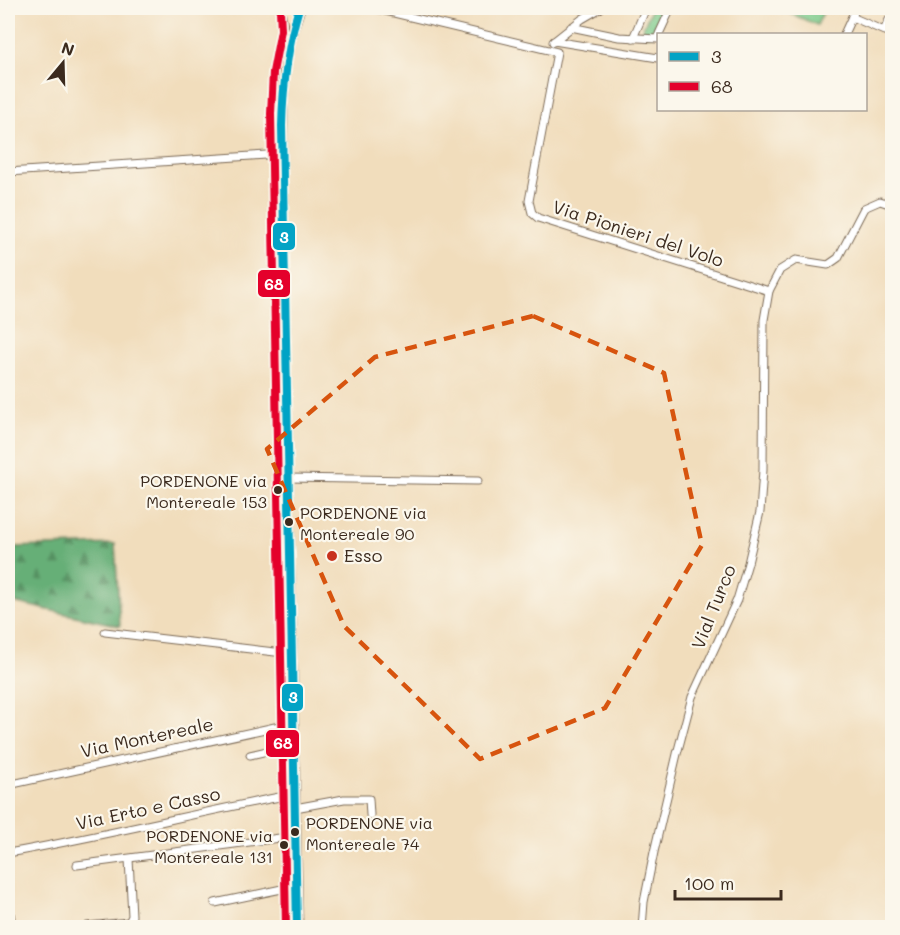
<svg xmlns="http://www.w3.org/2000/svg" width="900" height="935" viewBox="0 0 900 935" font-family="Mali,sans-serif">
  <style>
    .grass { fill: url(#grass-tufts); stroke: #5c7a54; stroke-width: 1.5 }
    .forest { fill: url(#forest-firs); stroke: #506c4a; stroke-width: 1.5 }
    .pitch { fill: #7ecb8b; stroke: #5c7a54; stroke-width: 1.5 }
    .lines { fill: none; stroke-linecap: round; stroke-linejoin: round }
    .minor-casing { stroke: #7b6955; stroke-width: 9 }
    .secondary-casing { stroke: #7b6955; stroke-width: 11 }
    .primary-casing { stroke: #7b6955; stroke-width: 13 }
    .minor { stroke: #fff; stroke-width: 7 }
    .secondary { stroke: #fce5c4; stroke-width: 9 }
    .primary { stroke: #f8bf6c; stroke-width: 10 }
    .bus-1-casing { stroke: #fbf7ec; stroke-width: 12 }
    .bus-2-casing { stroke: #fbf7ec; stroke-width: 12 }
    .bus-1 { stroke: #03a3c5; stroke-width: 8 }
    .bus-2 { stroke: #e4002b; stroke-width: 8 }
    .marked { fill: none; stroke: #d7540e; stroke-width: 4.5; stroke-dasharray: 12 8; stroke-linejoin: round }
    .bus-dot { fill: #3b2a1e; stroke: #fbf7ec; stroke-width: 2 }
    .poi-dot { fill: #c8321e; stroke: #fbf7ec; stroke-width: 2 }
    .labels { text-anchor: middle; stroke-width: 4.5; stroke-linejoin: round; paint-order: stroke }
    .bus-label { font-size: 16px; fill: #3b2a1e; stroke: #fbf7ec; text-anchor: end }
    .street-label { font-size: 18px; fill: #3b2a1e; stroke: #fbf7ec }
    .poi-label { font-size: 18px; fill: #3b2a1e; stroke: #fbf7ec; text-anchor: start }
    .line-badge { stroke: #fbf7ec; stroke-width: 2 }
    .badge-label { font-size: 16px; text-anchor: middle; font-weight: bold; fill: #fff }
  </style>
  <defs>
    <pattern id="grass-tufts" width="24" height="20" patternUnits="userSpaceOnUse" patternTransform="scale(1.5)"><rect width="24" height="20" fill="#7ecb8b"/><path d="M3 7l-1-3M5 7V3M7 7l1-3M15 17l-1-3M17 17v-4M19 17l1-3" fill="none" stroke="#6eae78"/></pattern>
    <pattern id="forest-firs" width="22" height="20" patternUnits="userSpaceOnUse" patternTransform="scale(1.5)"><rect width="22" height="20" fill="#66af77"/><path d="M5 1l3.5 6h-7zM16 11l3.5 6h-7z" fill="#558f61"/></pattern>
  </defs>
  <rect width="100%" height="100%" fill="#fbf7ec"/>
  <filter id="ink" filterUnits="userSpaceOnUse"><feTurbulence type="fractalNoise" baseFrequency=".0167" numOctaves="2"/><feDisplacementMap in="SourceGraphic" scale="12" xChannelSelector="R" yChannelSelector="G"/><feConvolveMatrix kernelMatrix="1 2 1 2 8 2 1 2 1" color-interpolation-filters="sRGB"/></filter>
  <filter id="wash" filterUnits="userSpaceOnUse"><feTurbulence type="fractalNoise" baseFrequency=".008" numOctaves="4" result="noise"/><feDisplacementMap in="SourceGraphic" scale="24" xChannelSelector="R" yChannelSelector="G"/><feGaussianBlur stdDeviation="1.35" result="paint"/><feColorMatrix in="noise" values="0 0 0 0 0 0 0 0 0 0 0 0 0 0 0 0 0 1.4 0 .05"/><feComposite in="paint" operator="in"/></filter>
  <g filter="url(#wash)">
    <rect width="100%" height="100%" fill="#f1ddbc"/>
    <polygon class="grass" points="652,8 663,8 663,9 652,34 650,35 646,36 642,30"/>
    <polygon class="forest" points="8,484 12,547 115,544 120,626 8,601"/>
    <polygon class="pitch" points="778,8 825,8 817,25"/>
  </g>
  <g filter="url(#ink)">
    <g class="lines">
      <g class="minor-casing">
        <g id="minor">
          <polyline points="373,8 557,52 529,201 532,213 538,218 769,291 780,270 796,260 828,265 838,258 864,208 880,201 892,205"/>
          <polyline points="852,17 884,31 892,13"/>
          <polyline points="571,27 619,37 658,39"/>
          <polyline points="659,34 671,8"/>
          <polyline points="844,34 856,8"/>
          <polyline points="633,38 646,8"/>
          <polyline points="554,41 658,58"/>
          <polyline points="553,42 582,19 601,8"/>
          <polyline points="8,172 282,154"/>
          <polyline points="288,478 478,481"/>
          <polyline points="105,632 292,654"/>
          <polyline points="250,755 293,745"/>
          <polyline points="8,785 293,723"/>
          <polyline points="295,808 344,799 369,799 370,815"/>
          <path d="M8,853C104,836 199,812 295,794"/>
          <polyline points="77,865 295,836"/>
          <polyline points="8,894 12,928"/>
          <polyline points="215,903 296,886"/>
          <polyline points="87,926 129,922 132,916 129,859"/>
          <polyline points="642,928 644,902 654,852 677,754 692,697 737,600 748,563 760,512 763,470 764,320 769,291"/>
        </g>
      </g>
      <g class="secondary-casing">
        <polyline id="secondary" points="290,8 293,25"/>
      </g>
      <g class="primary-casing">
        <path id="primary" d="M297,928L282,199C282,134 277,70 299,8"/>
      </g>
      <use href="#minor" class="minor"/>
      <use href="#secondary" class="secondary"/>
      <use href="#primary" class="primary"/>
      <g class="bus-1-casing">
        <path id="bus-1" d="M297,928L282,126C283,86 287,47 299,8"/>
      </g>
      <g class="bus-2-casing">
        <polyline id="bus-2" points="280,10 281,30 273,72 271,114 286,928"/>
      </g>
      <use href="#bus-1" class="bus-1"/>
      <use href="#bus-2" class="bus-2"/>
    </g>
  </g>
  <path class="marked" d="M533,316L664,373L702,545L605,708L480,759L344,626L267,449L375,357Z"/>
  <g class="bus-dot">
    <circle cx="278" cy="490" r="5"/>
    <circle cx="289" cy="522" r="5"/>
    <circle cx="295" cy="832" r="5"/>
    <circle cx="284" cy="845" r="5"/>
  </g>
  <circle class="poi-dot" cx="332" cy="556" r="6"/>
  <g class="labels">
    <g class="bus-label">
      <text x="267" y="487">PORDENONE via<tspan x="267" dy="21">Montereale 153</tspan></text>
      <text x="300" y="519" text-anchor="start">PORDENONE via<tspan x="300" dy="21">Montereale 90</tspan></text>
      <text x="306" y="829" text-anchor="start">PORDENONE via<tspan x="306" dy="21">Montereale 74</tspan></text>
      <text x="273" y="842">PORDENONE via<tspan x="273" dy="21">Montereale 131</tspan></text>
    </g>
    <g class="street-label">
      <text transform="translate(638 234) rotate(18)" y="6">Via Pionieri del Volo</text>
      <text transform="translate(714 607) rotate(-68)" y="6">Vial Turco</text>
      <text transform="translate(147 738) rotate(-12)" y="6">Via Montereale</text>
      <text transform="translate(148 809) rotate(-12)" y="6">Via Erto e Casso</text>
    </g>
    <g class="poi-label">
      <text x="344" y="562">Esso</text>
    </g>
  </g>
  <g class="line-badge">
    <rect x="272" y="222" width="24" height="29" rx="6" fill="#03a3c5"/>
    <rect x="257" y="269" width="34" height="29" rx="6" fill="#e4002b"/>
    <rect x="281" y="683" width="23" height="29" rx="6" fill="#03a3c5"/>
    <rect x="265" y="729" width="35" height="29" rx="6" fill="#e4002b"/>
  </g>
  <g class="badge-label">
    <text x="284" y="243">3</text>
    <text x="274" y="290">68</text>
    <text x="293" y="703">3</text>
    <text x="283" y="749">68</text>
  </g>
  <rect width="900" height="935" fill="none" stroke="#fbf7ec" stroke-width="30"/>
  <rect x="657" y="33" width="210" height="78" fill="#fbf7ec" stroke="#aea59a" stroke-width="1.5"/>
  <rect x="669" y="52" width="30" height="9" fill="#03a3c5" stroke="#aea59a" stroke-width="1.5"/>
  <text x="711" y="63" font-size="18" fill="#3b2a1e">3</text>
  <rect x="669" y="82" width="30" height="9" fill="#e4002b" stroke="#aea59a" stroke-width="1.5"/>
  <text x="711" y="93" font-size="18" fill="#3b2a1e">68</text>
  <g transform="translate(63 63) rotate(19)" stroke="#fbf7ec" stroke-width="4.5" paint-order="stroke">
  <path d="M0-4.5L10 22L0 15L-10 22Z" fill="#3b2a1e"/>
  <text y="-9" font-size="16" font-weight="bold" text-anchor="middle" fill="#3b2a1e">N</text>
  </g>
  <path d="M675 890v9h106v-9" fill="none" stroke="#3b2a1e" stroke-width="3"/>
  <text x="684" y="890" font-size="18" fill="#3b2a1e" stroke="#fbf7ec" stroke-width="4.5" paint-order="stroke">100 m</text>
</svg>
